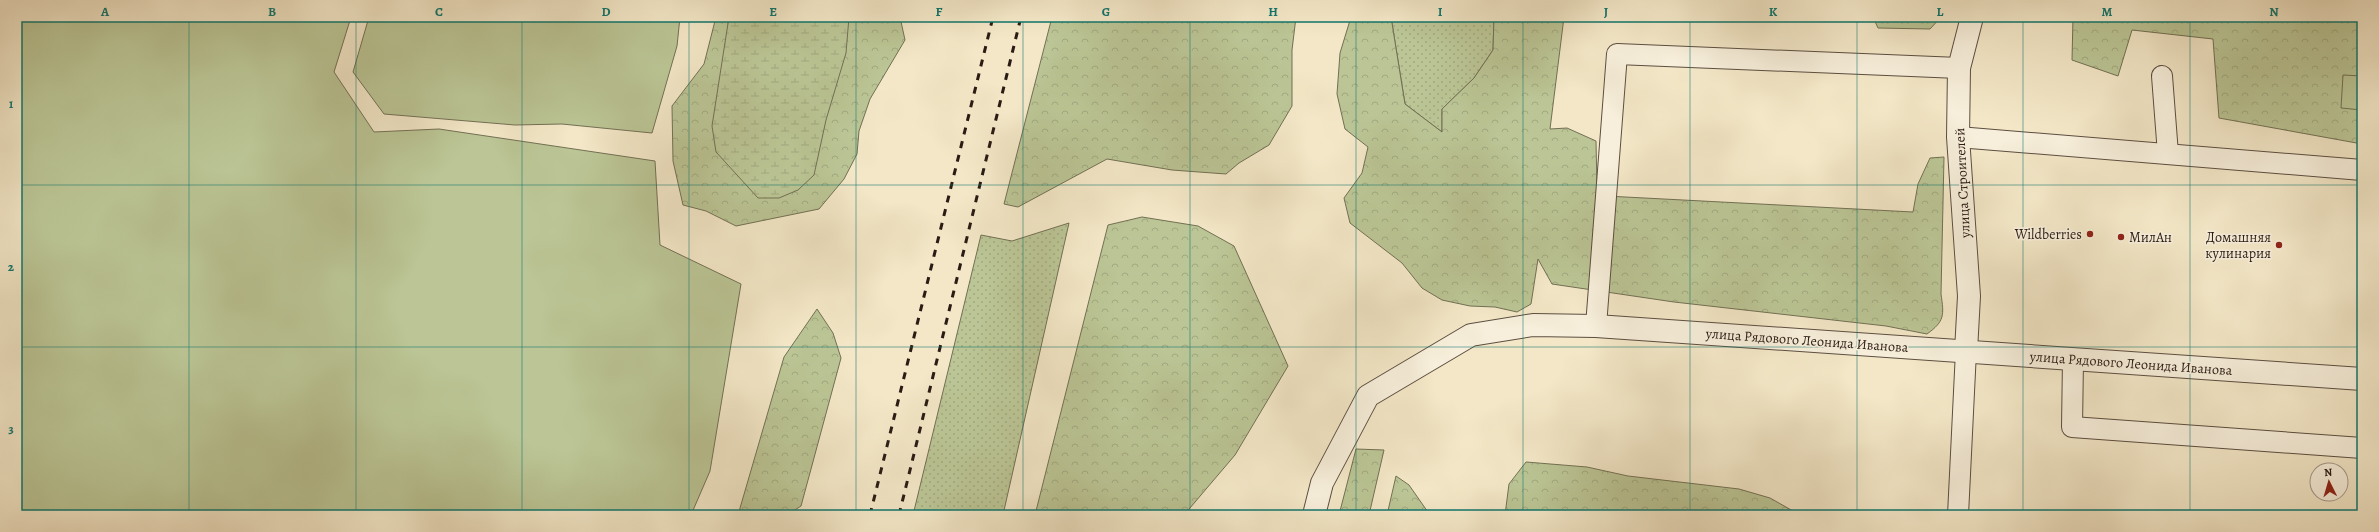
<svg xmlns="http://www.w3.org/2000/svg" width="2379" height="532" viewBox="0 0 2379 532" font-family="Alegreya,serif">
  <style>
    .grass { fill: url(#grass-dots); stroke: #727054 }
    .forest { fill: url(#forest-crowns); stroke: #727054 }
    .wetland { fill: url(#wetland-marsh); stroke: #727054 }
    .green { fill: #bbc595; stroke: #727054 }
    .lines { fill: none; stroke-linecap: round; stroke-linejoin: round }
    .service-casing { stroke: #5c4e41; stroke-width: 22 }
    .minor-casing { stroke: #5c4e41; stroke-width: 24 }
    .service { stroke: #f7efdb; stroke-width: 20 }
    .minor { stroke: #f7efdb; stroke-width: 22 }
    .rail { stroke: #2a1b14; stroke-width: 3; stroke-dasharray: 7 7; stroke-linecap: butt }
    .grid { fill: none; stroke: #0f766e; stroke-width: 1; stroke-opacity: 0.55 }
    .poi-dot { fill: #8f2418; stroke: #f7efdb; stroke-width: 1.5 }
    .labels { text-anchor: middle; stroke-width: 3; stroke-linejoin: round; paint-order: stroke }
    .street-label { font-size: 14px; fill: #2a1b14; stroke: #f7efdb }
    .poi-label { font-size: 14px; fill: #2a1b14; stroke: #f7efdb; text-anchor: end }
    .neatline { fill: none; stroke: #0f766e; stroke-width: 1.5 }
    .grid-label { font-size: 13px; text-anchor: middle; font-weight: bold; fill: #0f766e }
  </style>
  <defs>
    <pattern id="grass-dots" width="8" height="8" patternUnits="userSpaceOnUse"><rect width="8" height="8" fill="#bbc595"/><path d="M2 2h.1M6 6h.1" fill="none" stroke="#a1a980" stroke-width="1.8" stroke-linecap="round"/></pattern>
    <pattern id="forest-crowns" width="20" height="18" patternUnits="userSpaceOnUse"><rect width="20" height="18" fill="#bbc595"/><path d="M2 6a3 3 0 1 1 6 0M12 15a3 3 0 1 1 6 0" fill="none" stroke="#a1a980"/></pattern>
    <pattern id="wetland-marsh" width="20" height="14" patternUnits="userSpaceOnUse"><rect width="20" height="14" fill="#bbc595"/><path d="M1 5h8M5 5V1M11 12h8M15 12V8" fill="none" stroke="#a1a980"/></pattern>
  </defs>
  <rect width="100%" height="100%" fill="#f3e7c7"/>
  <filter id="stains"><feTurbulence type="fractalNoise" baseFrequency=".005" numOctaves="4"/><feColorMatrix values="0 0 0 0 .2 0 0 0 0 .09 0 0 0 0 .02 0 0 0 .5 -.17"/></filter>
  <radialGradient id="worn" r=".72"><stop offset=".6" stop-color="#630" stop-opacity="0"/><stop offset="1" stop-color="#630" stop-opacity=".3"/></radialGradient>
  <g class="grass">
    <polygon points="1391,17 1494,17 1493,50 1474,78 1442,109 1442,132 1405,104"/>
    <polygon points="1069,223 1003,515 913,515 981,235 1012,241"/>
  </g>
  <g class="forest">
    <polygon points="716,17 900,17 905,40 870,99 859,131 857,154 844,179 819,209 736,226 706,211 683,205 673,161 672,106 704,64"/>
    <polygon points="1052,17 1296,17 1292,50 1292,106 1269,145 1239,163 1226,174 1172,170 1107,159 1018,207 1004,204"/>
    <path d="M1351,17H1391L1405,104L1442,132V109L1474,78L1493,50L1494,17H1564L1550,129L1567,128L1596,141L1597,188L1606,196L1913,212L1918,184L1930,158L1944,157L1941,294C1944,315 1945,321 1927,334L1886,326L1674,302L1552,284L1538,259L1531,304L1517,312L1495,307L1470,306L1442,300L1422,288L1402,263L1350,223L1344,198L1362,173L1368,147L1345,129L1337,94L1340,53Z"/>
    <polygon points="1873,17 1941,17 1930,29 1878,28"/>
    <polygon points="2073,17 2309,17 2321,19 2324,17 2362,17 2362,144 2219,118 2213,39 2132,30 2118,76 2072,60"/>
    <polygon points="1142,217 1198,226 1234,246 1288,366 1235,455 1184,515 1035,515 1108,225"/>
    <polygon points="817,309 833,333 841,358 801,506 787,515 738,515 784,357"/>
    <polygon points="1356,449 1384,450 1369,515 1339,515"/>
    <polygon points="1526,462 1587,467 1628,476 1739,489 1770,498 1793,511 1795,515 1505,515 1509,484"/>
    <polygon points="1396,476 1409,485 1430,515 1387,515"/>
  </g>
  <polygon class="wetland" points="729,17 849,17 846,53 826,120 814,175 798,190 779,198 758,198 716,152 712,126"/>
  <g class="green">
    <polygon points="17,17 351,17 334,72 374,132 439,129 655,161 660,245 741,284 710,471 691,515 17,515"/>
    <polygon points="369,17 680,17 677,46 652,133 562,124 515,125 384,114 353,72"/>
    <polygon points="2343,75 2362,76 2362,110 2341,108"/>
  </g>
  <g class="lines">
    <g class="service-casing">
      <g id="service">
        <polyline points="2162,76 2168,154"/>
        <polyline points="1958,137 2362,170"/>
        <polyline points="1596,326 1617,54 1959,68"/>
        <polyline points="2073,360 2072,427 2362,448"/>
        <polyline points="1958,515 1966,351"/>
      </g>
    </g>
    <g class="minor-casing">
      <g id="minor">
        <polyline points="1966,351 1969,296 1958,137 1959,68 1972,17"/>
        <polyline points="1314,515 1322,483 1368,396 1471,335 1533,325 1596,326 2362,379"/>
      </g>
    </g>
    <use href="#service" class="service"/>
    <use href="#minor" class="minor"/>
    <g class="rail">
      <polyline points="870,515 993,17"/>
      <polyline points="899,515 1021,17"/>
    </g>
  </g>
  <path class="grid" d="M189,17V515M356,17V515M522,17V515M689,17V515M856,17V515M1023,17V515M1190,17V515M1356,17V515M1523,17V515M1690,17V515M1857,17V515M2023,17V515M2190,17V515M17,185H2362M17,347H2362"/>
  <g class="poi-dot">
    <circle cx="2090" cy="234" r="4"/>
    <circle cx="2121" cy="237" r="4"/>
    <circle cx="2279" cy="245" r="4"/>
  </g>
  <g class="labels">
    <g class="street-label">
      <text transform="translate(1962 183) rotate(-93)" y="5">улица Строителей</text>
      <text transform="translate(1807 340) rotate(4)" y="5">улица Рядового Леонида Иванова</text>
      <text transform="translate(2131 363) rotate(4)" y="5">улица Рядового Леонида Иванова</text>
    </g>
    <g class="poi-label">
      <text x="2082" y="239">Wildberries</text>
      <text x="2129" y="242" text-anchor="start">МилАн</text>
      <text x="2271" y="242">Домашняя<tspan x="2271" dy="16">кулинария</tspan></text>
    </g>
  </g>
  <rect width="2379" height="532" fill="none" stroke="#f3e7c7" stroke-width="44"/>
  <g transform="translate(2329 482) rotate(355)"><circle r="19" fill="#f7efdb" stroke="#a59a8b"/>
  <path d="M0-3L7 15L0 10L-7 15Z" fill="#8f2418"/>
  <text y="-6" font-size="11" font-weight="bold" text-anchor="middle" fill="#2a1b14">N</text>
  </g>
  <rect x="22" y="22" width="2335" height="488" class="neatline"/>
  <g class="grid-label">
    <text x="105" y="16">A</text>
    <text x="272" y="16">B</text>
    <text x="439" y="16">C</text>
    <text x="606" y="16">D</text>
    <text x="773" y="16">E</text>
    <text x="939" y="16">F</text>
    <text x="1106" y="16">G</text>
    <text x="1273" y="16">H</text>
    <text x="1440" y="16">I</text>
    <text x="1606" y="16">J</text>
    <text x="1773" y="16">K</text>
    <text x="1940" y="16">L</text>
    <text x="2107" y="16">M</text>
    <text x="2274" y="16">N</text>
    <text x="11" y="108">1</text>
    <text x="11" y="271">2</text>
    <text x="11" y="433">3</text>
  </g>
  <rect width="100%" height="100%" filter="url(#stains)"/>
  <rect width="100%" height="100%" fill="url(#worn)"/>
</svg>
